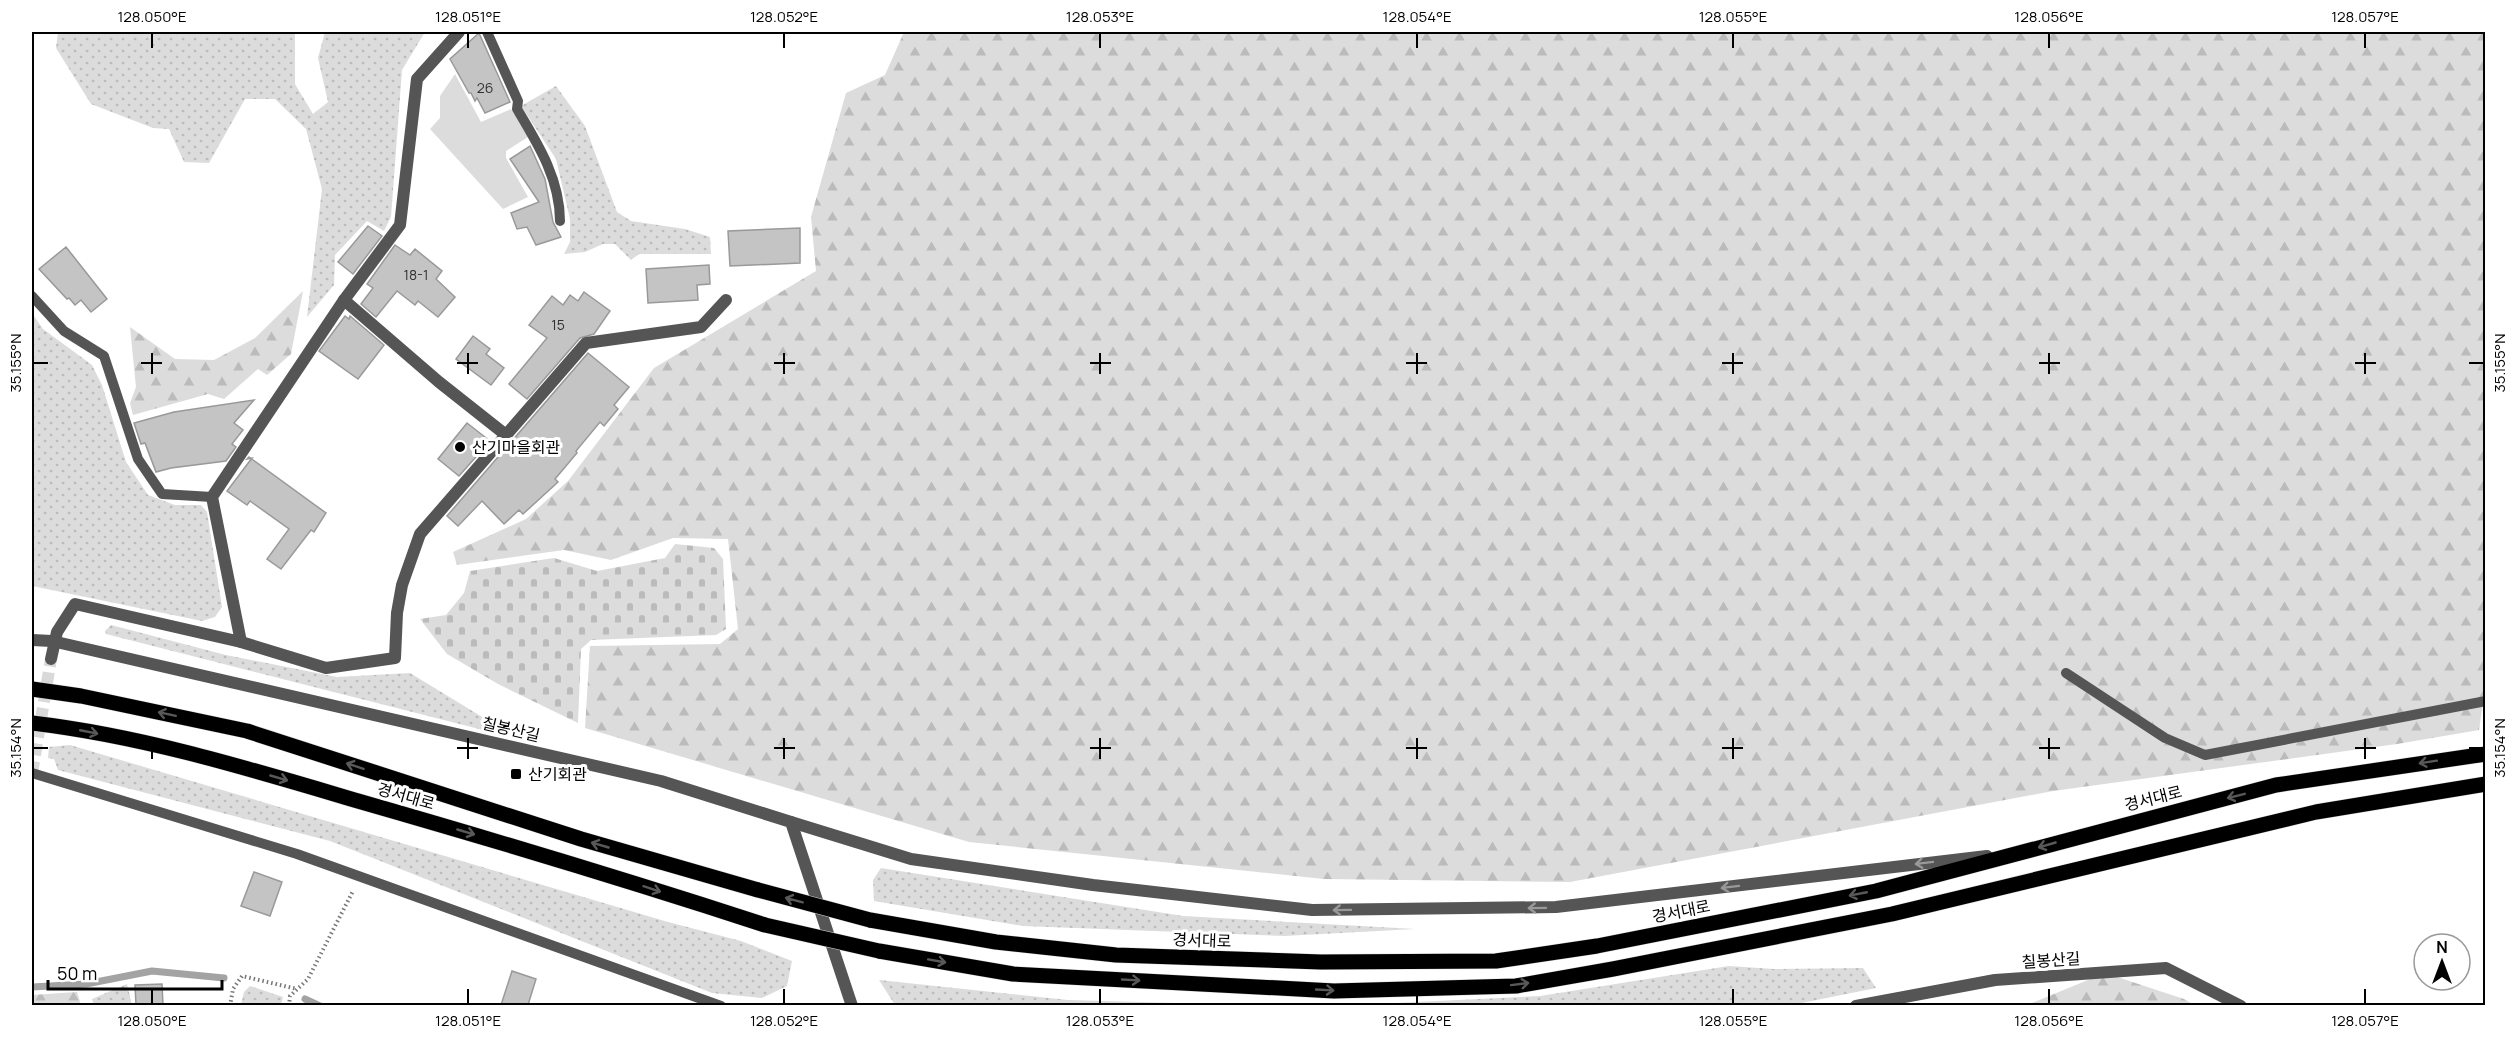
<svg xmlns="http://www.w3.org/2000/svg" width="2517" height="1037" viewBox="0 0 2517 1037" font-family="Manrope,'Noto Sans KR',sans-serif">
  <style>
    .grass { fill: url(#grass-dots) }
    .forest { fill: url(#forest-firs) }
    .cemetery { fill: url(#cemetery-stones) }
    .garden { fill: #dcdcdc }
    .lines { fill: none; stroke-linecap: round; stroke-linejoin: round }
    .stream { stroke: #a3a3a3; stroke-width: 7 }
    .building { fill: #c4c4c4; stroke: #999; stroke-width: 1.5 }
    .minor-tunnel { stroke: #d9d9d9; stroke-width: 12; stroke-dasharray: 12 6; stroke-linecap: butt }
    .primary-casing { stroke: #dbdbdb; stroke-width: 16 }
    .path { stroke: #777; stroke-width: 4; stroke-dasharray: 1.5 3; stroke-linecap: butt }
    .service { stroke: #555; stroke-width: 10 }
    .minor { stroke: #555; stroke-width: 12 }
    .tertiary { stroke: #555; stroke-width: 12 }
    .primary { stroke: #000; stroke-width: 15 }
    .primary-bridge-casing { stroke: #dbdbdb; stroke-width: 16; stroke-linecap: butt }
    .primary-bridge { stroke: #000; stroke-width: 15 }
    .oneway { stroke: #595959 }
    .oneway2 { stroke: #999 }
    .ticks { fill: none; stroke: #000; stroke-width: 2 }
    .poi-dot { fill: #000; stroke: #fff; stroke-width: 2 }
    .labels { text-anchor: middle; stroke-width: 6; stroke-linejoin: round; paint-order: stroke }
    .number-label { font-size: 14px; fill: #313131 }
    .poi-label { font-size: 16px; fill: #000; stroke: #fff; text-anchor: start }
    .street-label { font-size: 16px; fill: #000; stroke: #fff }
    .neatline { fill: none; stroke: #000; stroke-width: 2 }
    .ticks-label { font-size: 15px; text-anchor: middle; fill: #000 }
  </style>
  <defs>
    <pattern id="grass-dots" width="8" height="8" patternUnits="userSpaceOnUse" patternTransform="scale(1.5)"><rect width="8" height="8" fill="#dcdcdc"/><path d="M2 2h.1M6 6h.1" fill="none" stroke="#bbb" stroke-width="1.8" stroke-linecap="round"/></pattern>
    <pattern id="forest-firs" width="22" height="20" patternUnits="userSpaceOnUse" patternTransform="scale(1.5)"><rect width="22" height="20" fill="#dcdcdc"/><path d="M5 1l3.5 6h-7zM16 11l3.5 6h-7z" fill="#bbb"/></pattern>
    <pattern id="cemetery-stones" width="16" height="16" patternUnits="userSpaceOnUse" patternTransform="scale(1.5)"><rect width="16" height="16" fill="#dcdcdc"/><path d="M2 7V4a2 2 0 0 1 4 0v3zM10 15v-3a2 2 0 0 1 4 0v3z" fill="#bbb"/></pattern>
  </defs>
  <rect width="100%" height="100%" fill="#fff"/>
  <g class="grass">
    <polygon points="58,32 295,32 295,84 313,114 328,102 318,58 325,32 425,32 402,70 391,217 384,231 367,221 335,255 334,285 307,317 322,189 306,129 275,99 245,99 209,163 184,162 169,129 153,128 91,104 56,48"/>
    <polygon points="556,86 585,126 617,212 631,221 685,229 710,237 711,254 639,254 631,260 615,244 603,244 585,252 564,254 570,242 570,219 556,159 521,106"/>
    <polygon points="32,313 43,329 92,365 102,385 126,462 148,495 175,505 201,505 207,512 222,607 215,617 202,621 32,586"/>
    <polygon points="111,625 226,655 337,677 410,673 492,723 487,731 106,634 105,631"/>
    <polygon points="70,745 668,922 741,941 792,961 787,986 762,998 712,993 330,841 58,770 54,759 48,758 49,747"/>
    <polygon points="881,868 1183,916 1415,929 1284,936 1023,926 874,901 873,880"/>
    <polygon points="1729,966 1774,969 1863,968 1876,988 1787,1006 1354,1005 1540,996"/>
    <polygon points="879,980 1068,1000 1248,1005 895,1005"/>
    <polygon points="127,984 132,1005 94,1005 92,999"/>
    <polygon points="250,986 283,997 281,1005 241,1005 244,992"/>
  </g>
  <g class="forest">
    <polygon points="904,32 2485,32 2486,683 2479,730 2397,744 2053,791 1570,882 1324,879 969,842 585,728 590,646 720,644 738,629 728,539 673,538 611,560 564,550 457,565 453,552 526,519 568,481 654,368 816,271 811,217 846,93 885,75"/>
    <polygon points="303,291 291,354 267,375 258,369 224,399 208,394 133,415 130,403 136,387 130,327 175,359 214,360 255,338"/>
    <polygon points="2105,973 2184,999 2194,1005 2025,1006"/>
    <polygon points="77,992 81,1005 32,1005 32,995"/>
  </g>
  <polygon class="cemetery" points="675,544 714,548 723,559 726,629 716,635 591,640 581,649 578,723 498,684 447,654 420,619 446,615 464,593 470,571 554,558 597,571 665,558"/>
  <polygon class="garden" points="455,74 481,122 511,109 528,137 506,151 506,158 528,197 503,209 430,129 440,118 440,96"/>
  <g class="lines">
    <g class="stream">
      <polyline points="32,987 86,984 152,971 224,978"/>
      <polyline points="305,999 320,1006"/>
    </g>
  </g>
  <g class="building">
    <polygon points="479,33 510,102 485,113 477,98 475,101 471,93 469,93 450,59"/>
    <polygon points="530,146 545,179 553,222 561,237 536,245 527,227 517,229 511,213 539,202 510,159"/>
    <polygon points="368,226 382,236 353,274 338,262"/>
    <polygon points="800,228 800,263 730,266 728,231"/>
    <polygon points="395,245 410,255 415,249 442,271 436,279 455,297 438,317 418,301 415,305 397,291 376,317 361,304 373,288 367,284"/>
    <polygon points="66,247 107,299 91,312 81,300 75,305 69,298 67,299 39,269"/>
    <polygon points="709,265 710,284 697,285 698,300 648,303 646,269"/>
    <polygon points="584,292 610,311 594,334 580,338 527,399 509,384 547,338 529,325 552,296 563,305 570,295 578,301"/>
    <polygon points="345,316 349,319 350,316 384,345 358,379 319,351"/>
    <polygon points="473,336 490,349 486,354 504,368 491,385 456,359"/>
    <polygon points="588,353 629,387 614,405 618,409 604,426 600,422 576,451 577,453 555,479 558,482 523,514 519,510 504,524 482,501 458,526 447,516"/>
    <polygon points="254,400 234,423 243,430 232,444 236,447 226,461 171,468 156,472 145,443 141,444 134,423 174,412"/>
    <polygon points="467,423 490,441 459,476 438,459"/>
    <polygon points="249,457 326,513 314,532 311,530 281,569 267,559 289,529 250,501 247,505 227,491 252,458 247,459"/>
    <polygon points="254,872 282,882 270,916 241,906"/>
    <polygon points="512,971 536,979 528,1005 501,1005"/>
    <polygon points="162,984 163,1005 136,1005 135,985"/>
  </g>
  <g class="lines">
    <polyline class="minor-tunnel" points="32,773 51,659"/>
    <g class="primary-casing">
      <g id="primary">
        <polyline points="32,689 81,696 247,731 581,839 758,890"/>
        <path d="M32,723C143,736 250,769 358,801C494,840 630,881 765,925"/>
        <polyline points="870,920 996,942 1116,955 1321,962 1496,961 1597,946 1876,891 2276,785 2486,754"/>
        <polyline points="879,951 1013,974 1334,991 1516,986 1613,969 1892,914 2316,812 2486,784"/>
      </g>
    </g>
    <g class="path">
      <polyline points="230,1006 233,989 242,976 297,989"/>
      <polyline points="289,1006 290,996 308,979 353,891"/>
    </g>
    <g class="service">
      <path d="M487,32L518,101L517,109C538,144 560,179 560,221"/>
      <polyline points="32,296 64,331 104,356 138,459 162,494 212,497"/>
      <polyline points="2066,673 2165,738 2205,755 2486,701"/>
      <polyline points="32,773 297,854 721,1006"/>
    </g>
    <g class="minor">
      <polyline points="344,300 439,382 506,435"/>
      <polyline points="241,642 326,668 395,658 397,613 402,585 420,534 586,343 701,327 726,300"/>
      <polyline points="51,659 57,632 75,604 241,642 212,497 344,300 400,225 417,79 459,32"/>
      <polyline points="791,822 911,859 1093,885 1312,910 1556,907 1987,856"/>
    </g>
    <g class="tertiary">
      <polyline points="32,640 52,641 661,781 791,822 852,1006"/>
      <polyline points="1856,1006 1995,980 2166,968 2241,1006"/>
    </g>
    <use href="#primary" class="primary"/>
    <g class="primary-bridge-casing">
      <g id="primary-bridge">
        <polyline points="758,890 870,920"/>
        <polyline points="765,925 879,951"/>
      </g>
    </g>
    <use href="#primary-bridge" class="primary-bridge"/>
  </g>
  <defs><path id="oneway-shaft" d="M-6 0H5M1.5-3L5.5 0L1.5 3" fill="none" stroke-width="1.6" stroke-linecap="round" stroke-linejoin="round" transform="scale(1.5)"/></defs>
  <g class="oneway">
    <use href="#oneway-shaft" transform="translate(167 714) rotate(-168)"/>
    <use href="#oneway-shaft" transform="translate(89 732) rotate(11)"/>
    <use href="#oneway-shaft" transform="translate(2428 762) rotate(171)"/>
    <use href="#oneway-shaft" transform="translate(355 766) rotate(-162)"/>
    <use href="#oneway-shaft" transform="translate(279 778) rotate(16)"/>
    <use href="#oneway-shaft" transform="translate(2236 796) rotate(166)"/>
    <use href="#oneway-shaft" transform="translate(466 832) rotate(16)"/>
    <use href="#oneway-shaft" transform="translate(600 845) rotate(-164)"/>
    <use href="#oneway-shaft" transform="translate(2047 845) rotate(164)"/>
    <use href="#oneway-shaft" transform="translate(652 889) rotate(18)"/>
    <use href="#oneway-shaft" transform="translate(1858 894) rotate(169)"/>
    <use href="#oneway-shaft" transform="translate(794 900) rotate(-165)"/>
    <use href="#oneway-shaft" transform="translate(937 961) rotate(10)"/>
    <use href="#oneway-shaft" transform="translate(1131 980) rotate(3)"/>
    <use href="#oneway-shaft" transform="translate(1520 984) rotate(-7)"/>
    <use href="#oneway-shaft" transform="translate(1325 990) rotate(3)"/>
  </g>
  <g class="oneway2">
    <use href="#oneway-shaft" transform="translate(1924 863) rotate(173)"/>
    <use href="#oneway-shaft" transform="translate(1730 887) rotate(173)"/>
    <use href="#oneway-shaft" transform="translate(1537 908) rotate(179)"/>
    <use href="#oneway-shaft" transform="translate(1342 910) rotate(179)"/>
  </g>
  <path class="ticks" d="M152,33V48M468,33V48M784,33V48M1100,33V48M1417,33V48M1733,33V48M2049,33V48M2365,33V48M152,353V374M468,353V374M784,353V374M1100,353V374M1417,353V374M1733,353V374M2049,353V374M2365,353V374M33,363H48M141,363H162M457,363H478M774,363H795M1090,363H1111M1406,363H1427M1722,363H1743M2039,363H2060M2355,363H2376M2469,363H2484M152,738V759M468,738V759M784,738V759M1100,738V759M1417,738V759M1733,738V759M2049,738V759M2365,738V759M33,748H48M141,748H162M457,748H478M774,748H795M1090,748H1111M1406,748H1427M1722,748H1743M2039,748H2060M2355,748H2376M2469,748H2484M152,989V1004M468,989V1004M784,989V1004M1100,989V1004M1417,989V1004M1733,989V1004M2049,989V1004M2365,989V1004"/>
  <g class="poi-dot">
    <circle cx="460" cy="447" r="6"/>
    <rect x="510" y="768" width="12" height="12" rx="3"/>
  </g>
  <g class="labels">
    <g class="number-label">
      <text x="485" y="93">26</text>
      <text x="416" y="280">18-1</text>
      <text x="558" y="330">15</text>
    </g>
    <g class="poi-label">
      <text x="472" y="453">산기마을회관</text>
      <text x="528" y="780">산기회관</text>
    </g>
    <g class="street-label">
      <text transform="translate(511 729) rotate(13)" y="6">칠봉산길</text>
      <text transform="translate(406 796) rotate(16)" y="6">경서대로</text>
      <text transform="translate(2153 798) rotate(-14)" y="6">경서대로</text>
      <text transform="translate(1681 911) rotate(-11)" y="6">경서대로</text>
      <text transform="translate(1202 940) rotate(2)" y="6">경서대로</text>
      <text transform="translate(2051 960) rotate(-4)" y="6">칠봉산길</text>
    </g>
  </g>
  <rect width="2517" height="1037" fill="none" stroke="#ffffff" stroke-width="66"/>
  <g transform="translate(2442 962)"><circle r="28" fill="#ffffff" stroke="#999999" stroke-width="1.5"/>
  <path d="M0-4.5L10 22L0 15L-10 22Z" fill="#000000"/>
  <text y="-9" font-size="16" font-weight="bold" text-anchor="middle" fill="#000000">N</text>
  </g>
  <path d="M48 980v9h174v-9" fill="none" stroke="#000000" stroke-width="3"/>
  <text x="57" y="980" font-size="18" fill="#000000" stroke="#ffffff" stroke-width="4.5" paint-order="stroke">50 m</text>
  <rect x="33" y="33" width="2451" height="971" class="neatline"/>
  <g class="ticks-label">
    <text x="152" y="22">128.050°E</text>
    <text x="468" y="22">128.051°E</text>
    <text x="784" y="22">128.052°E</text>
    <text x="1100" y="22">128.053°E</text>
    <text x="1417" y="22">128.054°E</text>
    <text x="1733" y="22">128.055°E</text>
    <text x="2049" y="22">128.056°E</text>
    <text x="2365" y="22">128.057°E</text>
    <text transform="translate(16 363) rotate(-90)" y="5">35.155°N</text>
    <text transform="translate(2500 363) rotate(-90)" y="5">35.155°N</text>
    <text transform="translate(16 748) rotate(-90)" y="5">35.154°N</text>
    <text transform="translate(2500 748) rotate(-90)" y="5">35.154°N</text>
    <text x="152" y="1026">128.050°E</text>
    <text x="468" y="1026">128.051°E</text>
    <text x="784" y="1026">128.052°E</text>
    <text x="1100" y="1026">128.053°E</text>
    <text x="1417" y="1026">128.054°E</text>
    <text x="1733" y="1026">128.055°E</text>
    <text x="2049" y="1026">128.056°E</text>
    <text x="2365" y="1026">128.057°E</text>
  </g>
</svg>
